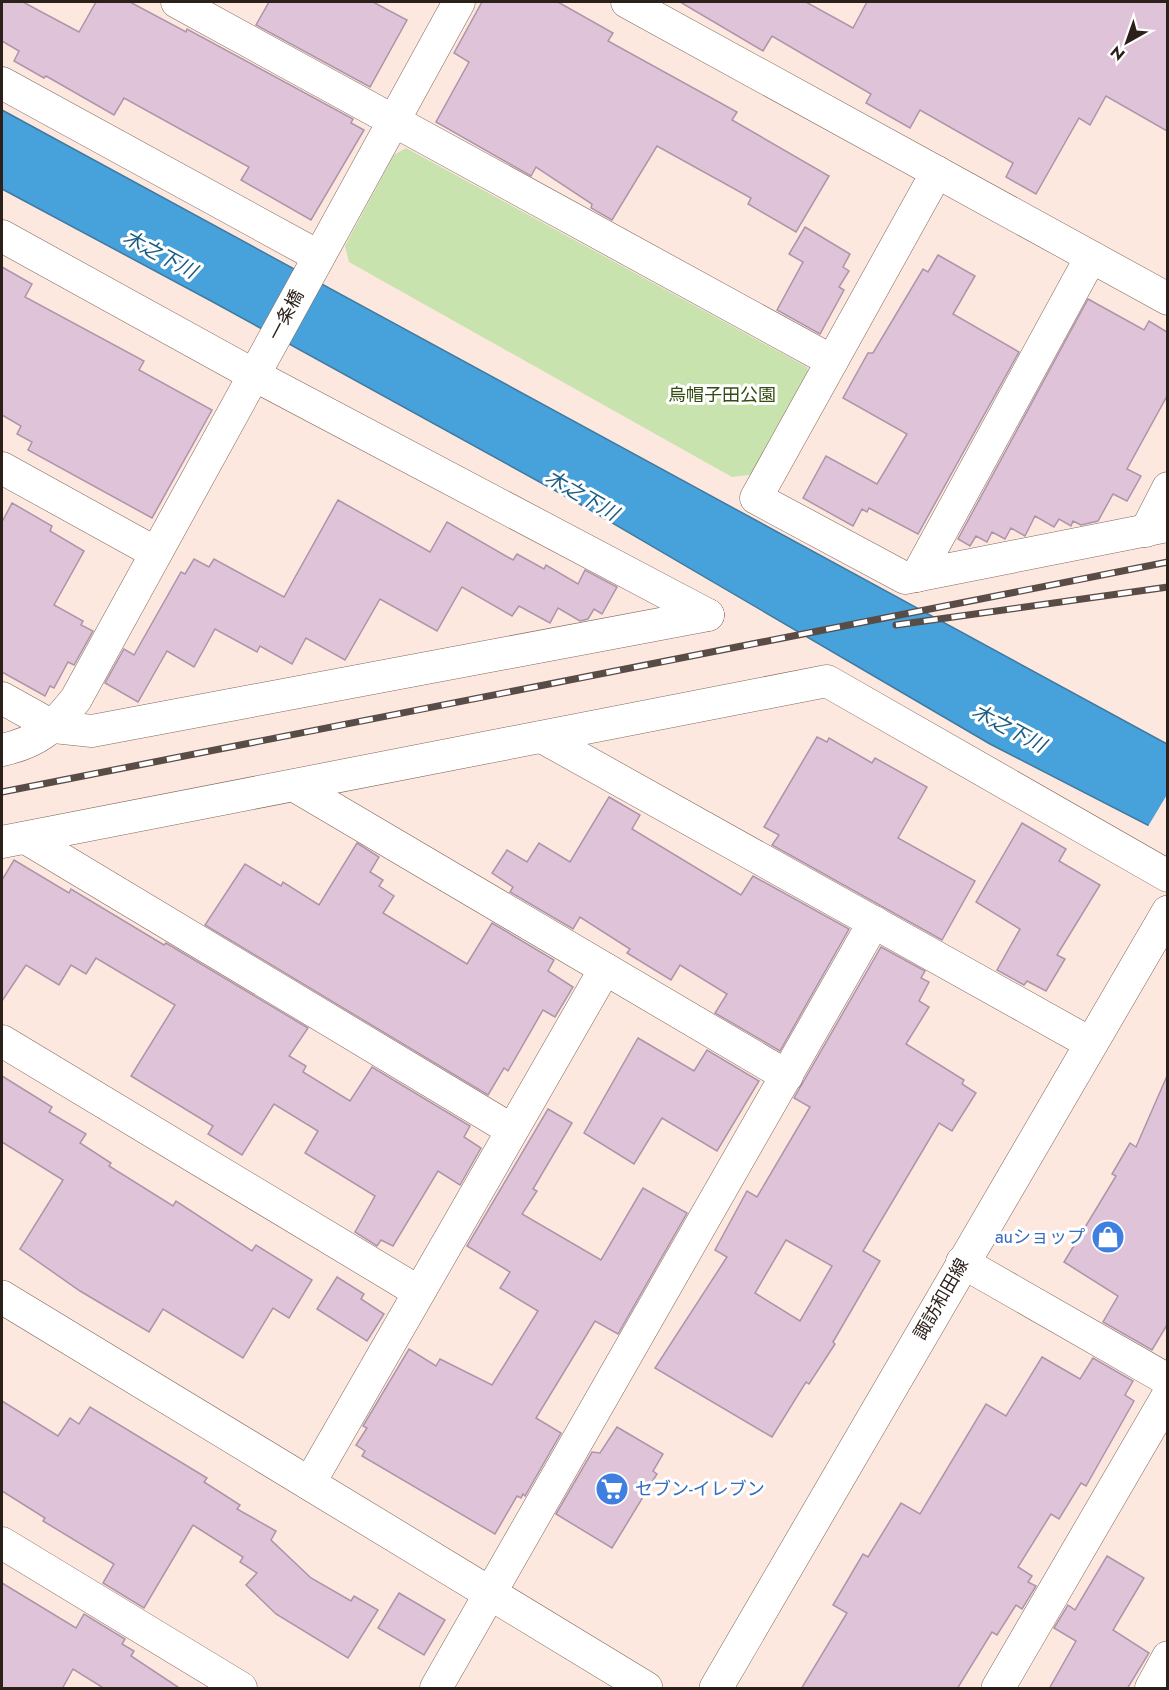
<svg xmlns="http://www.w3.org/2000/svg" width="1169" height="1690" viewBox="0 0 1169 1690" font-family="Jost,'Noto Sans JP',sans-serif">
	<style>
		.green { fill: #c8e3ad }
		.water { fill: #47a1db; stroke: #3f7aa1; stroke-width: 1.5 }
		.pier { fill: #fce8df }
		.building { fill: #dfc4d9; stroke: #ae94a9; stroke-width: 1.5; fill-rule: evenodd }
		.lines { fill: none; stroke-linecap: round; stroke-linejoin: round }
		.street-casing { stroke: #826659; stroke-width: 33 }
		.secondary-casing { stroke: #826659; stroke-width: 34 }
		.street { stroke: #fff; stroke-width: 32 }
		.secondary { stroke: #fff; stroke-width: 33 }
		.rail-casing { stroke: #594b46; stroke-width: 7 }
		.rail { stroke: #fff; stroke-width: 4.5; stroke-dasharray: 14; stroke-linecap: butt }
		.labels { text-anchor: middle; stroke-width: 6; stroke-linejoin: round; paint-order: stroke }
		.street-label { font-size: 18px; fill: #2c201b; stroke: #fff }
		.park-label { font-size: 18px; fill: #334c0f; stroke: #fff }
		.shop-label { font-size: 18px; fill: #366cbe; stroke: #fff; text-anchor: end }
		.water-label { font-size: 20px; font-style: italic; fill: #1a5c83; stroke: #fff }
	</style>
	<rect width="100%" height="100%" fill="#fce8df"/>
	<polygon class="green" points="406,148 807,367 810,380 756,474 732,477 349,262 345,246 394,155"/>
	<polygon class="water" points="2,110 1167,744 1167,835 990,744 585,507 213,302 2,189"/>
	<polygon class="pier" points="1168,793 1168,838 1147,828"/>
	<g class="building">
		<polygon points="2,2 23,2 79,32 96,2 130,2 186,32 187,29 353,119 351,123 364,130 311,220 241,180 249,167 124,98 114,115 46,76 44,78 14,61 19,51 2,41"/>
		<polygon points="269,2 373,2 407,20 370,87 256,25"/>
		<polygon points="482,2 558,2 613,33 608,41 737,112 732,120 829,176 796,232 748,204 751,198 657,146 612,220 591,208 592,204 536,167 531,176 436,122 469,62 454,53"/>
		<polygon points="680,2 806,2 853,28 867,2 1167,2 1167,131 1106,96 1090,125 1079,118 1036,194 1006,177 1013,163 920,110 910,128 866,103 871,94 772,36 763,51"/>
		<polygon points="805,227 850,254 843,267 849,271 839,287 844,290 820,334 777,310 803,262 789,254"/>
		<polygon points="938,255 975,276 953,314 1019,352 918,534 869,508 867,512 862,509 853,526 803,498 826,456 877,484 907,434 843,398 868,353 873,353 923,269 928,272"/>
		<polygon points="2,267 32,284 25,297 144,361 139,370 212,410 152,518 28,450 32,442 17,434 21,426 2,415"/>
		<polygon points="1088,299 1144,330 1149,321 1167,332 1167,396 1127,469 1141,476 1127,501 1113,494 1098,521 1081,525 1073,521 1071,526 1059,519 1054,527 1035,516 1025,536 1011,528 1005,539 992,532 987,542 976,536 970,546 958,539"/>
		<polygon points="338,500 430,552 447,522 513,560 517,554 544,569 546,565 578,584 585,570 617,587 602,614 594,609 588,619 580,621 558,608 550,623 519,606 512,616 462,587 437,631 380,599 345,660 306,638 292,664 260,646 257,652 215,629 194,667 167,651 138,702 105,683 124,649 134,655 181,572 185,574 194,559 209,567 214,559 284,597"/>
		<polygon points="12,503 52,526 50,531 84,551 54,605 83,621 81,625 93,631 74,665 68,662 54,688 50,686 45,696 2,672 2,522"/>
		<polygon points="817,737 827,742 829,738 872,763 875,758 927,787 898,838 975,881 942,940 772,845 779,835 764,827"/>
		<polygon points="609,797 640,815 632,829 741,895 753,876 849,929 780,1051 715,1013 727,994 680,965 671,980 627,953 630,949 580,917 573,929 510,892 513,887 492,873 507,850 527,862 539,843 570,862"/>
		<polygon points="1022,823 1066,849 1059,861 1100,885 1057,955 1065,959 1046,991 1027,981 1024,985 997,970 1020,929 976,902"/>
		<polygon points="357,843 379,857 370,872 383,880 379,886 394,896 383,913 467,964 492,923 554,960 548,971 573,987 555,1017 543,1010 508,1071 504,1068 488,1095 205,925 245,864 281,886 283,882 319,905"/>
		<polygon points="14,860 69,893 71,889 164,945 166,943 308,1028 289,1056 306,1066 303,1072 350,1101 372,1067 470,1126 464,1137 481,1148 460,1185 438,1171 393,1246 381,1240 377,1246 355,1232 375,1196 305,1153 318,1131 274,1104 242,1155 208,1134 213,1126 131,1076 175,1005 96,958 86,974 71,965 59,985 26,965 2,1001 2,880"/>
		<path d="M881,947L925,971L921,978L929,982L919,1001L929,1007L906,1044L964,1080L962,1084L976,1093L952,1131L939,1123L863,1251L880,1261L833,1342L835,1344L809,1384L806,1382L772,1437L655,1368L727,1257L715,1250L747,1191L757,1197L810,1107L794,1098ZM786,1240L832,1266L800,1321L755,1293Z"/>
		<polygon points="638,1038 694,1071 707,1050 759,1081 717,1151 662,1118 634,1164 584,1133"/>
		<polygon points="2,1076 52,1107 49,1112 86,1134 80,1143 111,1163 109,1166 173,1206 176,1201 252,1251 256,1245 312,1280 289,1318 273,1308 243,1358 163,1309 149,1332 80,1291 20,1249 63,1180 2,1142"/>
		<polygon points="1167,1076 1167,1325 1152,1350 1103,1322 1118,1296 1064,1262 1116,1176 1112,1174 1130,1143 1136,1147"/>
		<polygon points="548,1109 572,1123 533,1189 537,1191 522,1214 601,1260 643,1188 687,1213 618,1334 595,1321 536,1418 561,1433 525,1496 523,1494 521,1498 517,1496 495,1534 362,1456 365,1451 356,1445 367,1428 363,1426 409,1349 436,1366 440,1359 492,1385 538,1311 500,1288 510,1272 467,1246"/>
		<polygon points="337,1277 364,1294 361,1299 384,1314 367,1341 317,1309"/>
		<polygon points="1042,1357 1080,1379 1093,1358 1133,1381 1125,1395 1134,1401 1086,1486 1081,1483 1059,1519 1051,1514 1018,1567 1032,1576 1028,1582 1036,1586 1022,1609 1016,1605 997,1635 992,1632 957,1689 801,1689 847,1613 833,1605 863,1554 868,1557 901,1503 920,1514 986,1404 1006,1416"/>
		<polygon points="2,1401 58,1436 70,1418 79,1424 90,1407 207,1478 204,1482 240,1505 237,1509 276,1531 271,1540 311,1578 351,1601 354,1596 378,1610 348,1658 276,1614 246,1585 257,1573 240,1562 243,1557 193,1525 144,1608 103,1583 114,1564 43,1521 45,1518 2,1491"/>
		<polygon points="617,1427 663,1454 653,1471 657,1474 612,1548 556,1514 592,1452 600,1453"/>
		<polygon points="1107,1556 1144,1578 1113,1630 1149,1653 1127,1689 1049,1689 1076,1641 1054,1628 1068,1605 1075,1610"/>
		<polygon points="2,1583 76,1628 84,1614 125,1639 122,1644 134,1651 131,1656 181,1689 105,1689 73,1669 62,1689 2,1689"/>
		<polygon points="399,1593 445,1620 424,1655 378,1628"/>
	</g>
	<g class="lines">
		<g class="street-casing">
			<g id="street">
				<polyline points="177,2 832,361"/>
				<polyline points="627,2 1168,299"/>
				<polyline points="2,83 318,256"/>
				<polyline points="937,172 756,498 905,578 1168,526"/>
				<polyline points="2,236 254,375 708,615"/>
				<polyline points="2,468 156,553"/>
				<polyline points="1146,531 1168,488"/>
				<polyline points="917,576 1091,257"/>
				<polyline points="2,698 54,727 92,731 708,615"/>
				<polyline points="542,737 1090,1043"/>
				<path d="M2,750C39,742 53,728 76,699L459,2"/>
				<polyline points="295,786 787,1076"/>
				<polyline points="26,838 512,1130"/>
				<polyline points="2,842 827,681 1168,876"/>
				<polyline points="2,1041 419,1292"/>
				<polyline points="962,1262 1168,1380"/>
				<polyline points="309,1484 605,969"/>
				<polyline points="2,1543 241,1688"/>
				<polyline points="436,1688 874,922"/>
				<polyline points="1151,1688 1168,1657"/>
			</g>
		</g>
		<g class="secondary-casing">
			<g id="secondary">
				<polyline points="2,1297 646,1688"/>
				<polyline points="716,1688 1168,912"/>
				<polyline points="998,1688 1168,1396"/>
			</g>
		</g>
		<use href="#street" class="street"/>
		<use href="#secondary" class="secondary"/>
		<g class="rail-casing">
			<g id="rail">
				<polyline points="896,625 1168,587"/>
				<polyline points="2,792 1168,562"/>
			</g>
		</g>
		<use href="#rail" class="rail"/>
	</g>
	<defs>
		<g id="shop-disc" transform="scale(1.725)"><circle r="9.5" fill="#3f7fe0" stroke="#fff"/><path d="M-5-2.5h2.3a2.7 3.5 0 0 1 5.4 0H5L5.5 6h-11ZM-1.5-2.5h3a1.5 2.3 0 0 0-3 0Z" fill="#fff"/></g>
		<g id="supermarket-disc" transform="scale(1.725)"><circle r="9.5" fill="#3f7fe0" stroke="#fff"/><path d="M-6-5.5h2.5l.6 2H6L4.5 2H-2.5L-4.4-4H-6ZM-1.5 3.2a1.3 1.3 0 1 0 .1 0ZM3 3.2a1.3 1.3 0 1 0 .1 0Z" fill="#fff"/></g>
	</defs>
	<g fill-rule="evenodd">
		<use href="#shop-disc" x="1108" y="1237"/>
		<use href="#supermarket-disc" x="612" y="1489"/>
	</g>
	<g class="labels">
		<g class="street-label">
			<text transform="translate(286 315) rotate(-62)" y="6">一条橋</text>
			<text transform="translate(941 1299) rotate(-60)" y="6">諏訪和田線</text>
		</g>
		<g class="park-label">
			<text x="722" y="401">烏帽子田公園</text>
		</g>
		<g class="shop-label">
			<text x="1085" y="1243">auショップ</text>
			<text x="635" y="1495" text-anchor="start">セブン-イレブン</text>
		</g>
		<g class="water-label">
			<text transform="translate(160 254) rotate(28)" y="7">木之下川</text>
			<text transform="translate(582 495) rotate(30)" y="7">木之下川</text>
			<text transform="translate(1009 728) rotate(28)" y="7">木之下川</text>
		</g>
	</g>
	<rect width="1169" height="1690" fill="none" stroke="#2c201b" stroke-width="6"/>
	<g transform="translate(1127 42) rotate(220)" stroke="#ffffff" stroke-width="4.5" paint-order="stroke">
	<path d="M0-4.5L10 22L0 15L-10 22Z" fill="#2c201b"/>
	<text y="-9" font-size="16" font-weight="bold" text-anchor="middle" fill="#2c201b">N</text>
	</g>
</svg>
